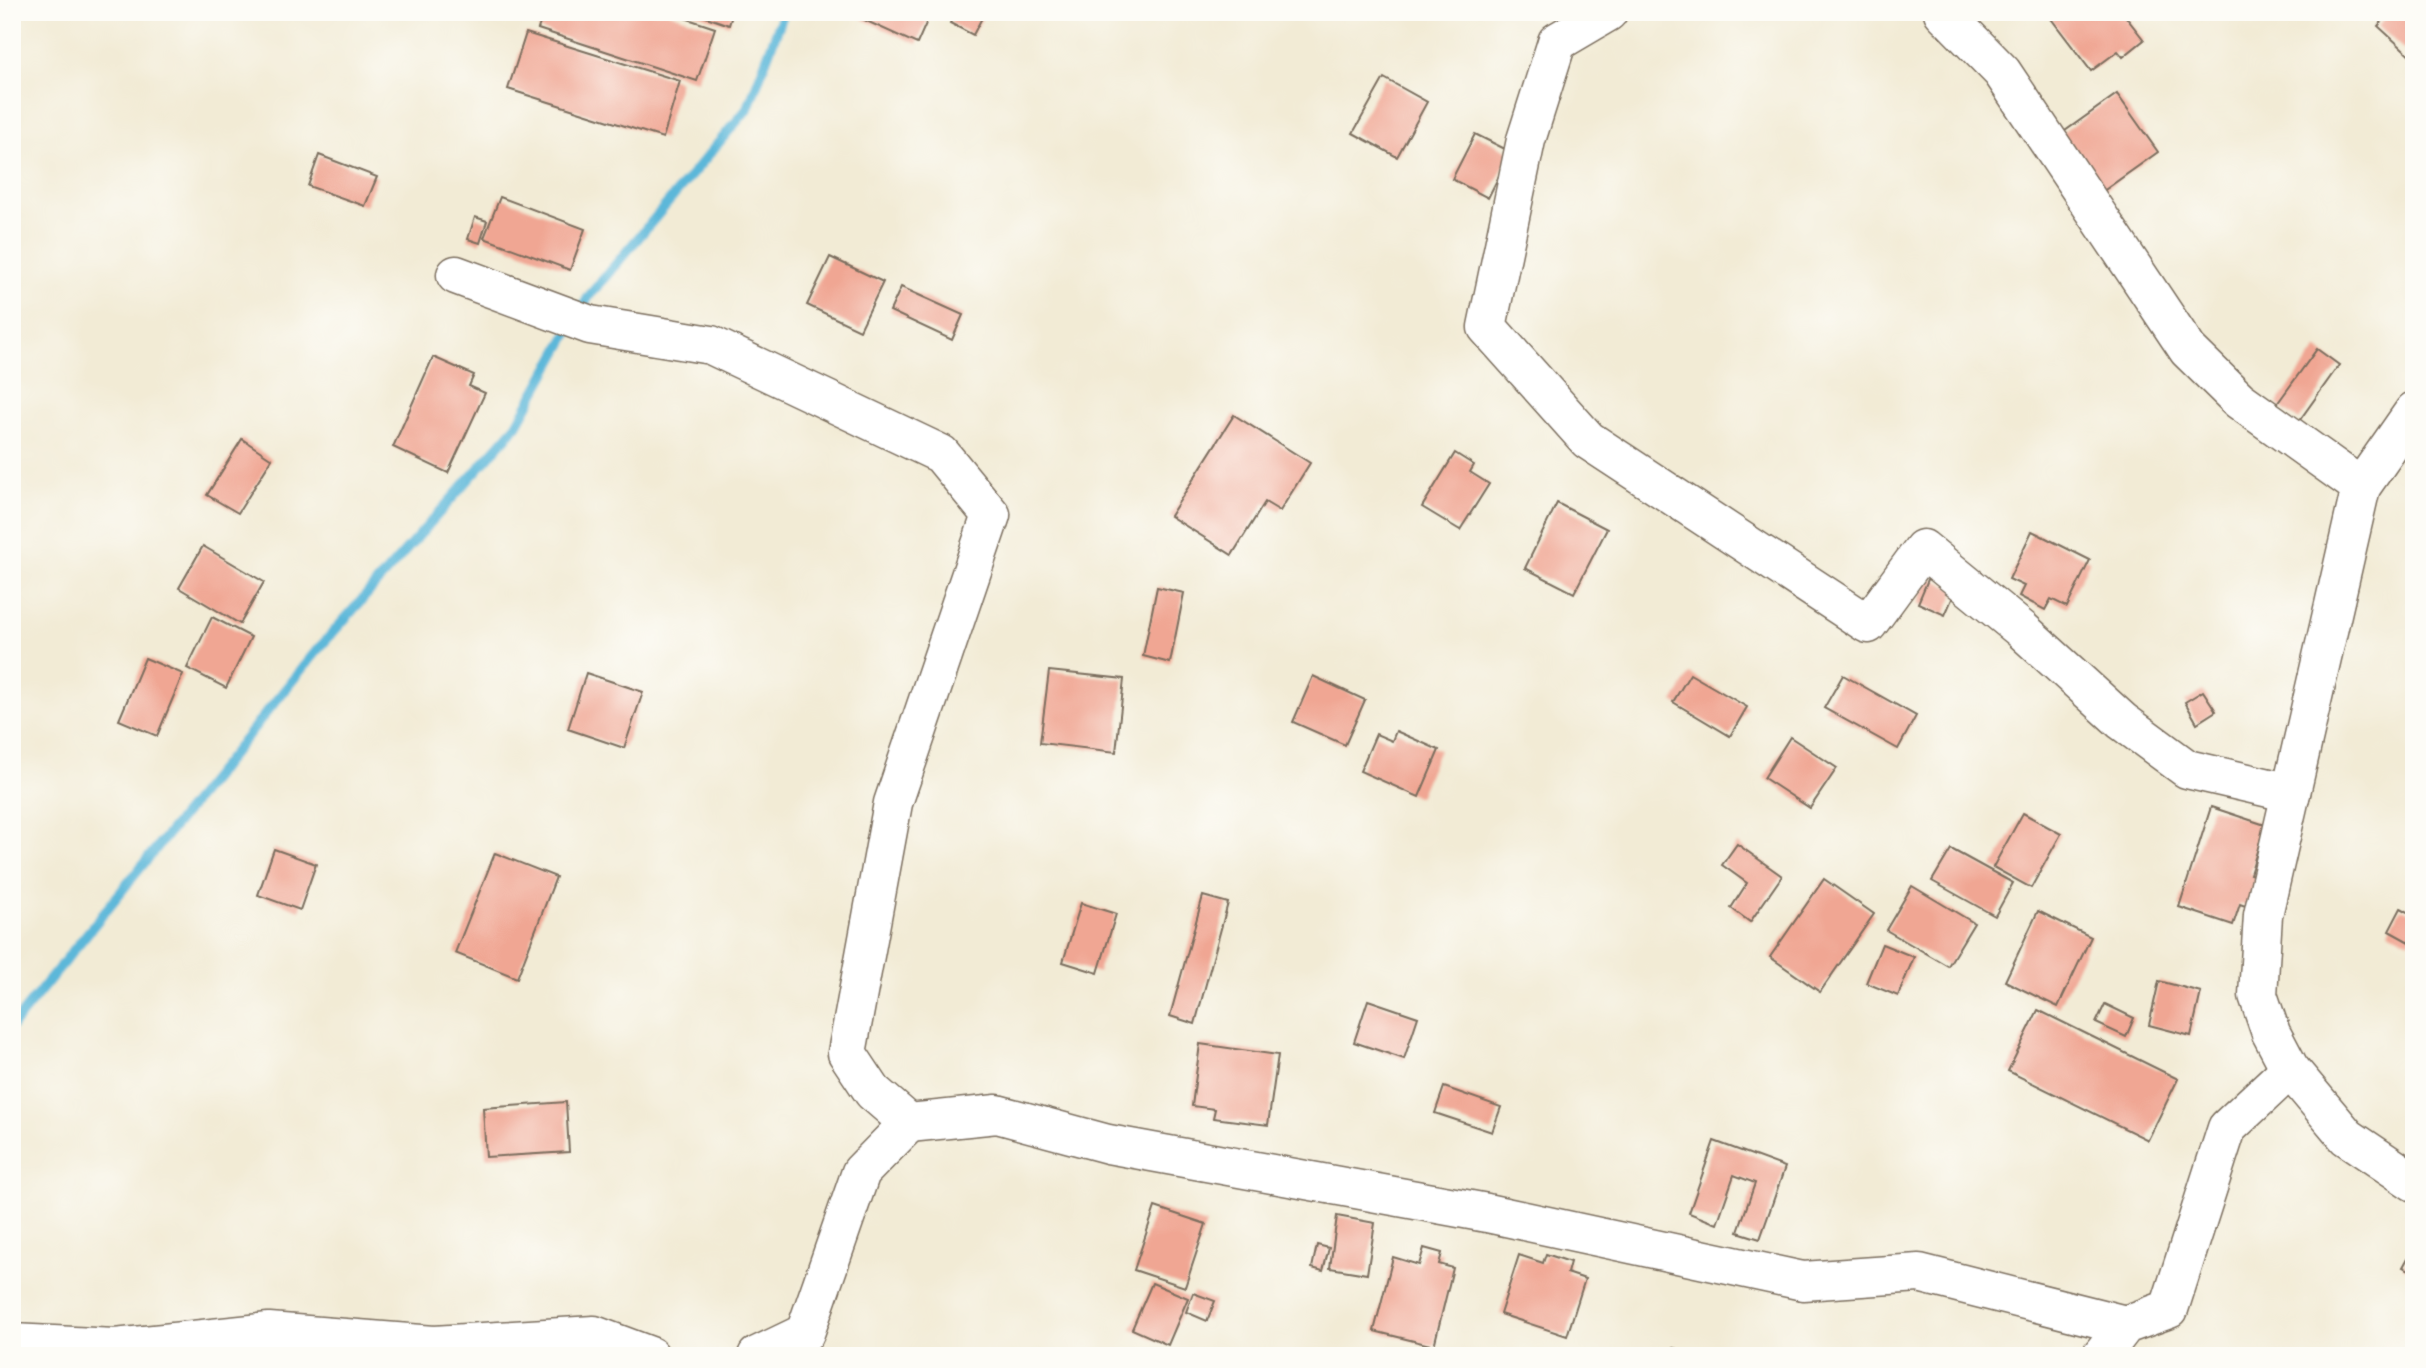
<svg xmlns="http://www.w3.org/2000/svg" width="2426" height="1368" viewBox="0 0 2426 1368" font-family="Kalam,sans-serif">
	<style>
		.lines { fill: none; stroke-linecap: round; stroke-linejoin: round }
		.stream { stroke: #5bb7d9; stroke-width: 10 }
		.building { fill: #f0a693 }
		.minor-casing { stroke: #7b6e5e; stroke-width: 41 }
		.minor { stroke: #fff; stroke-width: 38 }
	</style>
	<rect width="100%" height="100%" fill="#fdfcf7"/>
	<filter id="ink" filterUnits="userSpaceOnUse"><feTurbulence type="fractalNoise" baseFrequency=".0143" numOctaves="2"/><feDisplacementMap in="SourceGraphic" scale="14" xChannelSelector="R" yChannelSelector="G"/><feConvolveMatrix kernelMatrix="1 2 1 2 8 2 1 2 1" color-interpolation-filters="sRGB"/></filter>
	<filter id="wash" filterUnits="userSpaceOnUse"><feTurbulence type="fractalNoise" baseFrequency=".00686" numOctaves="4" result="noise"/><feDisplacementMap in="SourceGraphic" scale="28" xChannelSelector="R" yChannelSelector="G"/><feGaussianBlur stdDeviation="1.57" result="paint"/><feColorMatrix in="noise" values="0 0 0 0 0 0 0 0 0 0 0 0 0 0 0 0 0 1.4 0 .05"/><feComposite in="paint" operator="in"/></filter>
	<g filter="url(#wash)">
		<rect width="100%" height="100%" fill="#f2ebd5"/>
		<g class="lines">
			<polyline class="stream" points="12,1026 313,655 517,425 589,296 748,108 784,12"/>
		</g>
		<g id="blocks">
			<g class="building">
				<polygon points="544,12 667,12 715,28 697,81 538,29"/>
				<polygon points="692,12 733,12 729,25"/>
				<polygon points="865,12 931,12 917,44 862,19"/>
				<polygon points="955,12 985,12 973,35 950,23"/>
				<polygon points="2046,12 2122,12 2144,40 2123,57 2118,51 2091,71"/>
				<polygon points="2390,12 2414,12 2414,59 2378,26"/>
				<polygon points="526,33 680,81 663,138 508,89"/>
				<polygon points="1384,78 1427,102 1397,157 1353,133"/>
				<polygon points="2117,94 2158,152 2099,194 2058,136"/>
				<polygon points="1475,134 1511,152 1488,198 1452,179"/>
				<polygon points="319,155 377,177 365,206 308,186"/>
				<polygon points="500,197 585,229 570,270 484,238"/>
				<polygon points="475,217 487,221 480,243 468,239"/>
				<polygon points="830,257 883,282 860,330 807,305"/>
				<polygon points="901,287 963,315 952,340 890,311"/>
				<polygon points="2317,349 2339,365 2299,421 2277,404"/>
				<polygon points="433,357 474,375 469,386 485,393 448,473 393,447"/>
				<polygon points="1234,415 1310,463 1280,511 1265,502 1232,555 1170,516"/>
				<polygon points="242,439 272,459 238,513 207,495"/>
				<polygon points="1455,453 1474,465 1470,472 1489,484 1460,530 1422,507"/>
				<polygon points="1557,503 1607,529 1574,593 1525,568"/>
				<polygon points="2032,531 2090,560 2067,607 2051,599 2045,610 2019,596 2024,586 2009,579"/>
				<polygon points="203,546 264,582 240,624 179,588"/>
				<polygon points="1929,577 1956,590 1945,615 1918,603"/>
				<polygon points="1157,587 1184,593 1170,663 1143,656"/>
				<polygon points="212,617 251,637 226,688 187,668"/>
				<polygon points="145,658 183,674 157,736 119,720"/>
				<polygon points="1049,671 1124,679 1116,752 1040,743"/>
				<polygon points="586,673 643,692 624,748 568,729"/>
				<polygon points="1690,674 1747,707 1730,736 1673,702"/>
				<polygon points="1843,675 1916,716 1898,749 1824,708"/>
				<polygon points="1313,676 1365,700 1345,745 1293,722"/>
				<polygon points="2203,691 2216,711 2197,723 2185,702"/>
				<polygon points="1396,731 1439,750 1419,797 1360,771 1376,734 1392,741"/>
				<polygon points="1790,737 1837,768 1810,808 1764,778"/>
				<polygon points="2211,807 2265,825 2250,874 2257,876 2248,907 2240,904 2233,925 2179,907"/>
				<polygon points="2023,813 2061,834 2031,888 1993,867"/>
				<polygon points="1737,844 1782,876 1750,922 1731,908 1747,883 1722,865"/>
				<polygon points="274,849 316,864 300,910 258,895"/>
				<polygon points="1951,849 2013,883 1995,916 1932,881"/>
				<polygon points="495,853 556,877 517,978 455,953"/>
				<polygon points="1824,879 1874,914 1820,992 1770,957"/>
				<polygon points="1912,886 1974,923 1948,966 1886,930"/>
				<polygon points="1203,896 1228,903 1195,1024 1170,1016"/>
				<polygon points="1081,903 1116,914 1098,973 1063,962"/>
				<polygon points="2401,908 2414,915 2414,932 2409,942 2389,931"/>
				<polygon points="2038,911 2091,937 2058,1007 2005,981"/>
				<polygon points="1882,944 1914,957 1898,996 1866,983"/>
				<polygon points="2159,981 2201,992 2191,1036 2149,1025"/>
				<polygon points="1368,1000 1418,1017 1404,1059 1354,1042"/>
				<polygon points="2105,1004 2134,1018 2126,1037 2096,1023"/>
				<polygon points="2038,1010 2178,1079 2148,1140 2008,1071"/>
				<polygon points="1200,1044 1278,1055 1268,1125 1213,1118 1215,1109 1192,1106"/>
				<polygon points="1444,1087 1501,1107 1492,1132 1435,1113"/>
				<polygon points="566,1102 569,1152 486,1157 483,1108"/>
				<polygon points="1714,1141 1785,1167 1760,1239 1738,1232 1755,1183 1734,1175 1717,1224 1689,1213"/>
				<polygon points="1155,1207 1206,1224 1185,1287 1134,1270"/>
				<polygon points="1337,1216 1375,1223 1367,1274 1330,1268"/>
				<polygon points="1317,1245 1329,1248 1323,1271 1312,1268"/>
				<polygon points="2414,1247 2414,1272 2403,1267"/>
				<polygon points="1424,1248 1442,1253 1439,1264 1453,1268 1434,1346 1374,1331 1393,1257 1419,1265"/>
				<polygon points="1546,1254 1570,1262 1567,1273 1585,1279 1567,1336 1500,1314 1519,1255 1543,1263"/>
				<polygon points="1152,1283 1188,1298 1168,1345 1132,1329"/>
				<polygon points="1193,1293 1215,1301 1207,1321 1186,1312"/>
				<polygon points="1674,1348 1698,1355 1698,1356 1672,1356"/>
			</g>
		</g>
	</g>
	<g filter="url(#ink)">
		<use href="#blocks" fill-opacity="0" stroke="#7b6e5e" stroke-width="2"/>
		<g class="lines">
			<g class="minor-casing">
				<g id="minor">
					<polyline points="1608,12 1557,42 1526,140 1487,327 1588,440 1868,624 1923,549 2022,630 2122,721 2187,769 2291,793"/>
					<polyline points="1943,12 2002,72 2188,350 2239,400 2361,487"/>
					<polyline points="456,275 590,325 711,345 941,454 991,515 893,803 847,1053 873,1092 909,1123 997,1114 1108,1144 1487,1213 1803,1281 1919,1273 2125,1325"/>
					<polyline points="2414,411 2361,487 2263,915 2258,995 2271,1033 2290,1069 2347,1137 2414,1182"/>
					<polyline points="12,1343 115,1348 269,1332 434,1345 594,1335 650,1356"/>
					<polyline points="757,1356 805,1333 861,1172 909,1123"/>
					<polyline points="2101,1356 2125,1325 2169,1309 2227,1128 2290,1069"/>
				</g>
			</g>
			<use href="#minor" class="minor"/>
		</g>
	</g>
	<rect width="2426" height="1368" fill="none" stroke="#fdfcf7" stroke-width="42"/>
</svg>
